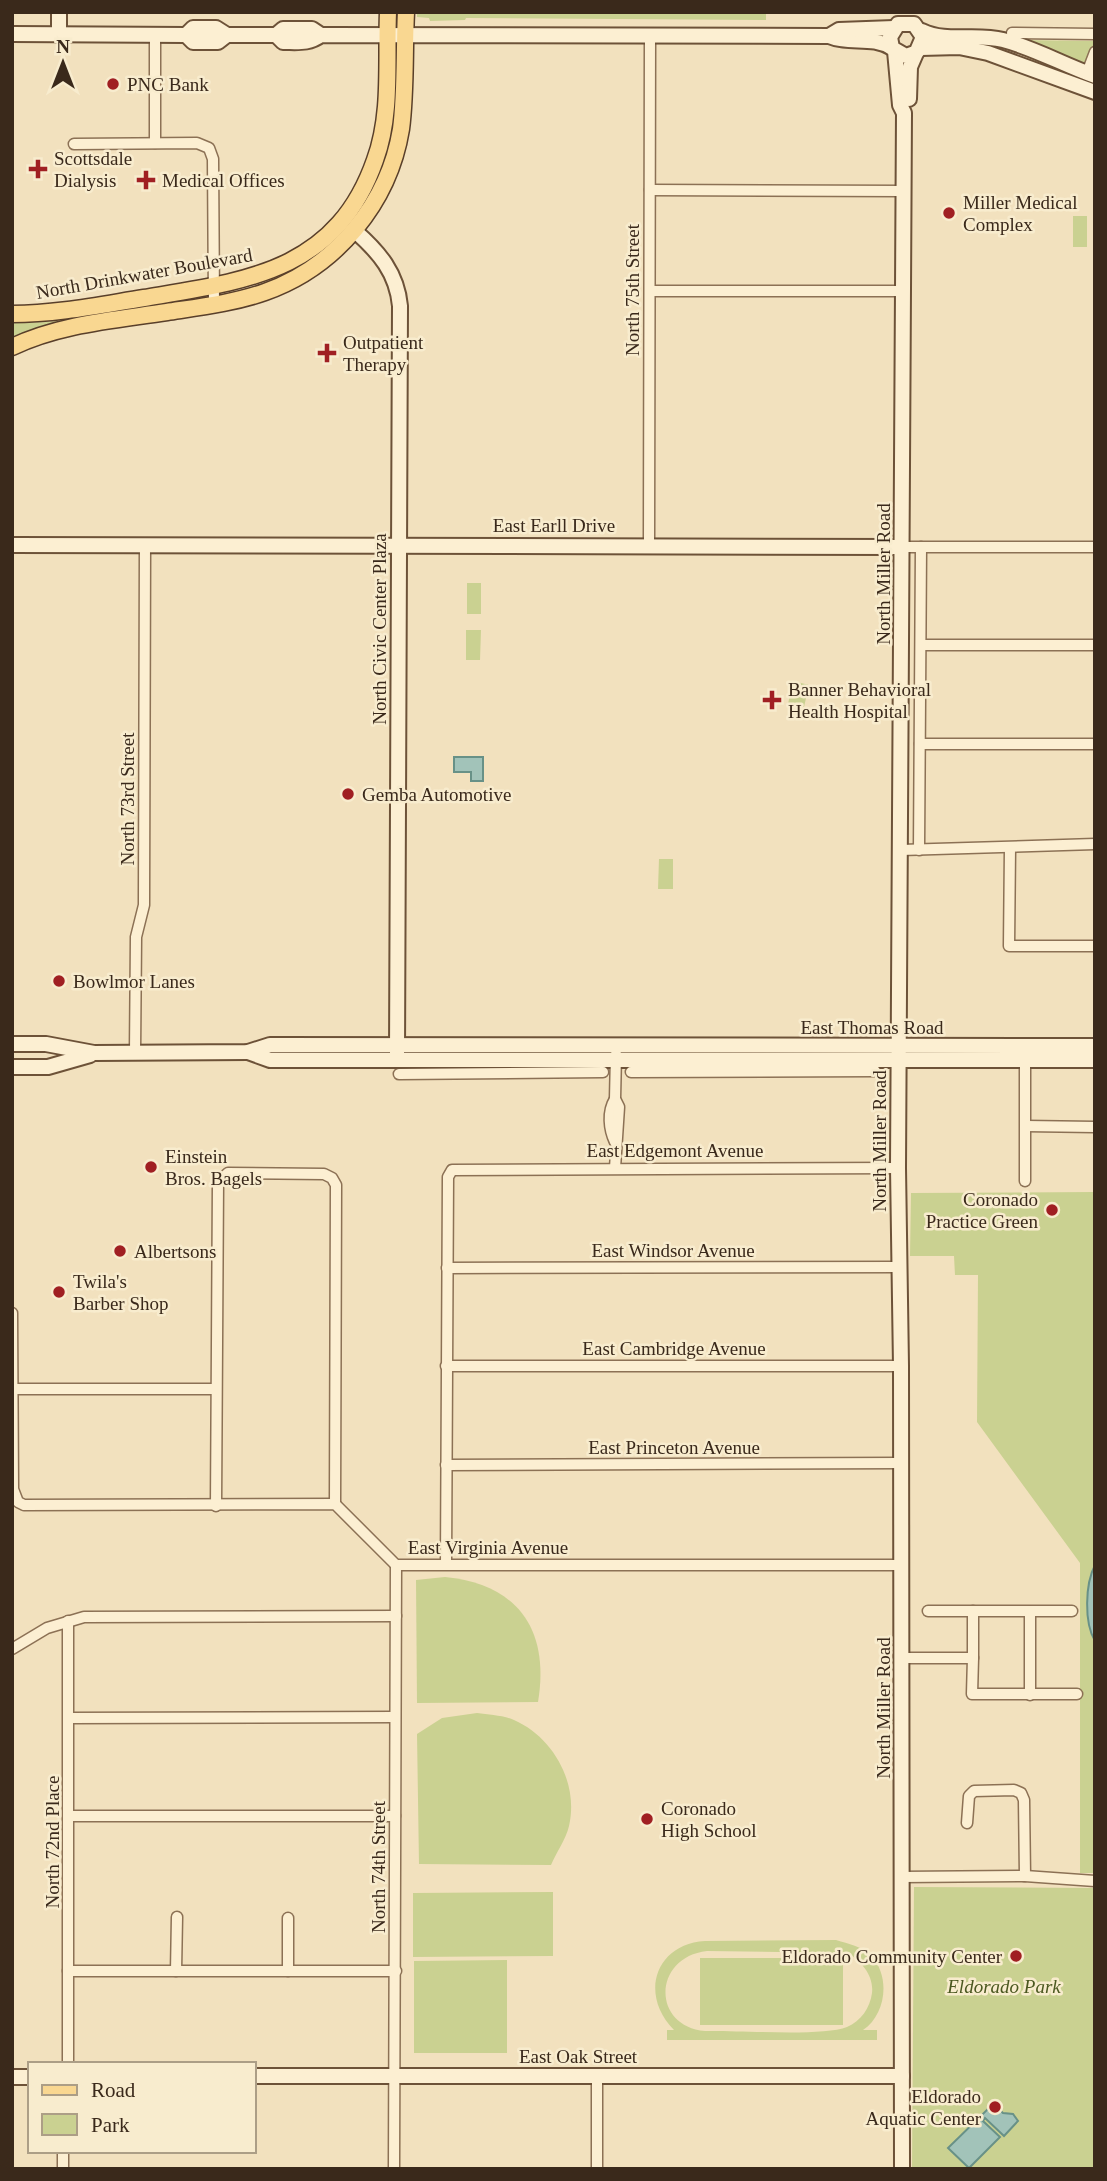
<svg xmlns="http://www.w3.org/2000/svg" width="1107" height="2181" viewBox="0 0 1107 2181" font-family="'Times New Roman',serif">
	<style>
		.green { fill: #cad191; fill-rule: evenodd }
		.water { fill: #a2c3b9; stroke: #689187; stroke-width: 2 }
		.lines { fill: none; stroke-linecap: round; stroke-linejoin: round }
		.street-casing { stroke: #8c7155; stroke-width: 13 }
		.secondary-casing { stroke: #6d5238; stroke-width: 18 }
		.primary-casing { stroke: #593f2a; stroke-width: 19 }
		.street { stroke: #fcefd2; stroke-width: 10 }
		.secondary { stroke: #fcefd2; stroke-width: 14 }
		.primary { stroke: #f9d791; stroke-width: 16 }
		.poi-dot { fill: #a01f22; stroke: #f8ecce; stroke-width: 2.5 }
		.labels { text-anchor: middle; stroke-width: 5; stroke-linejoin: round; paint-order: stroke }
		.poi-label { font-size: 19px; fill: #3a291b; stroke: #f8ecce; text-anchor: start }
		.street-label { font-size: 19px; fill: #3a291b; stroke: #f8ecce }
		.park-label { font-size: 19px; font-style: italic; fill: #4b5820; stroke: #f8ecce }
	</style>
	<rect width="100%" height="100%" fill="#f2e1be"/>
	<g class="green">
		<polygon points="417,12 766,12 766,20 466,18 465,20 430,21 429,18 417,17"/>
		<polygon points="1018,40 1095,41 1095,69"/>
		<rect x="1073" y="216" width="14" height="31"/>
		<polygon points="148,305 135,310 12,340 12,323 49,322"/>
		<rect x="467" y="583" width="14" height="31"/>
		<polygon points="466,630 481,630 480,660 466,660"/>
		<polygon points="793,681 809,685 804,707 788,704"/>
		<polygon points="659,859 673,859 673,889 658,889"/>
		<polygon points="1095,1192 1095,1873 1080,1873 1080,1563 977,1422 978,1275 955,1275 954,1256 910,1256 911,1193"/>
		<path d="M445,1577C518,1584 550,1630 538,1702L417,1703L416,1580Z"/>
		<path d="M477,1713C489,1715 503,1715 514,1720C553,1737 579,1783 569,1826C566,1839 556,1853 551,1865L419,1864L417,1734L442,1718Z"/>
		<polygon points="914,1887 1095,1888 1095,2169 912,2169"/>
		<polygon points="553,1892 553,1956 413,1957 413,1893"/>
		<path d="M836,1940C849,1944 861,1946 871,1956C891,1976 886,2015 863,2030H877V2040H667V2030H674C639,1995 655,1944 705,1941ZM707,1951L848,1953C862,1962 874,1976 872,1993C870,2008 861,2021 847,2027C822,2037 737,2030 705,2031C651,2026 653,1957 707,1951Z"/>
		<rect x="700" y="1958" width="143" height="67"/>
		<polygon points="507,1960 507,2053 414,2053 414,1961"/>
	</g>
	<g class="water">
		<polygon points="454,757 483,757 483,781 471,781 471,772 454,772"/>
		<path d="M1095,1565V1641C1084,1623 1085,1584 1095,1565Z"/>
		<polygon points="993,2104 1003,2113 1013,2114 1018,2121 1004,2136 985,2118 983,2121 1000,2137 969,2168 948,2148"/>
	</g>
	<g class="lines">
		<g class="street-casing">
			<g id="street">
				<polyline points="1012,33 1095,34"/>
				<polyline points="1087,73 1095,52"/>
				<polyline points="155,143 155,35"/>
				<polyline points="74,144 197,143 209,148 213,159 214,304"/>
				<polyline points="650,190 904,191"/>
				<polyline points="650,291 904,291"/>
				<polyline points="649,544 650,36"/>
				<polyline points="903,547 1095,547"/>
				<polyline points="921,645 1095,645"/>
				<polyline points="920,744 1095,744"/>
				<polyline points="1010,848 1009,946 1095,946"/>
				<polyline points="901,850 1095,844"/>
				<polyline points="919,850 921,547"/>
				<polyline points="135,1053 136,937 144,905 145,544"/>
				<polyline points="1025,1060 1025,1181"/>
				<polyline points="631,1072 875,1071"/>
				<polyline points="399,1074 603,1072"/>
				<polyline points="1026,1126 1095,1127"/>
				<path d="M615,1142C609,1129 607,1112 615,1099"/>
				<polyline points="615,1168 619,1107 615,1099 616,1054"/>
				<polyline points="447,1268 900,1267"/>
				<polyline points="12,1313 13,1489 18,1502 24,1505 335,1504 396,1565 901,1565"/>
				<polyline points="446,1366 901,1366"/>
				<polyline points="13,1389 216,1389"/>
				<polyline points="446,1465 901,1463"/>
				<polyline points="216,1506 218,1182 228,1173 324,1174 332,1178 336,1185 335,1504"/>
				<polyline points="446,1564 448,1177 452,1170 898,1168"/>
				<polyline points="928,1611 1072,1611"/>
				<polyline points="12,1649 47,1628 84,1617 396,1616"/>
				<polyline points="902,1658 973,1658 972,1694 1077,1694"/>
				<polyline points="973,1658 973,1611"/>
				<polyline points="1030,1695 1030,1612"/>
				<polyline points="69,1718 395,1717"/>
				<polyline points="70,1816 395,1816"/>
				<polyline points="967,1823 969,1796 974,1791 1014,1790 1021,1793 1024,1800 1025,1876"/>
				<polyline points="902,1877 1025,1876 1095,1881"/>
				<polyline points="288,1918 288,1971"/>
				<polyline points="68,1971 396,1971"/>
				<polyline points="176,1971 177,1917"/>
				<polyline points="68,2064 68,1621"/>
				<polyline points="597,2075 597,2169"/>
				<polyline points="63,2151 63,2169"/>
				<polyline points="394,2169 396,1565"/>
			</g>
		</g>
		<g class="secondary-casing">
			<g id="secondary">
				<path d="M922,31C946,43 976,33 1003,40C1034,48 1064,65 1095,76"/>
				<polyline points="12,34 186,35 193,28 216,28 227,35 276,35 283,29 312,29 321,35"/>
				<polyline points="59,35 59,12"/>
				<polyline points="186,35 193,42 218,42 227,35"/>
				<path d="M276,35L283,42C298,42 309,44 321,35L829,36C850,45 872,35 892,48"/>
				<polyline points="829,36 839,30 894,28"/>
				<polyline points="921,48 959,47 988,53 1095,92"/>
				<polyline points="895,51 900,105 904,113 898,1168 901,1366 902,2169"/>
				<polyline points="909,99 910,67 923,37 914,24 898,24 890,37 892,48 906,56 917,52"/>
				<path d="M355,231C379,252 397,273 400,306L397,1055"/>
				<polyline points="12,545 903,547"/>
				<polyline points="12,1044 46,1044 94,1053 248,1052 270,1045 1095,1046"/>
				<polyline points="248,1052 270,1060 1095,1060"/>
				<polyline points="12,1067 48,1067 90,1055"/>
				<polyline points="254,2076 902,2076"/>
				<polyline points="12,2077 30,2077"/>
			</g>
		</g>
		<g class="primary-casing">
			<g id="primary">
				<path d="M12,314C57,314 100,305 144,298C245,281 336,272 375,160C392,114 386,61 388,12"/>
				<path d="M12,347C60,324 115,320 167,312C200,307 234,303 265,292C336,267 389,203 401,129C406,91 404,51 406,12"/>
			</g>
		</g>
		<use href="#street" class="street"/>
		<use href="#secondary" class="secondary"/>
		<use href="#primary" class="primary"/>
	</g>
	<g class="poi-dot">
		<circle cx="113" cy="84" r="7"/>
		<path d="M34.5 158.5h7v7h7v7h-7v7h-7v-7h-7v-7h7z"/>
		<path d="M142.5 169.5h7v7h7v7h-7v7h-7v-7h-7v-7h7z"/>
		<circle cx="949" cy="213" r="7"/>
		<path d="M323.5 342.5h7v7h7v7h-7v7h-7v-7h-7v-7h7z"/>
		<path d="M768.5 689.5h7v7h7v7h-7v7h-7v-7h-7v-7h7z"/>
		<circle cx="348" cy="794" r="7"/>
		<circle cx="59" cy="981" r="7"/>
		<circle cx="151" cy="1167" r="7"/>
		<circle cx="1052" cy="1210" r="7"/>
		<circle cx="120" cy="1251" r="7"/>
		<circle cx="59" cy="1292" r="7"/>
		<circle cx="647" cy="1819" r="7"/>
		<circle cx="1016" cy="1956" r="7"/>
		<circle cx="995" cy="2107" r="7"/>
	</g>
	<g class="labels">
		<g class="poi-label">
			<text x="127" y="91">PNC Bank</text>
			<text x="54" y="165">Scottsdale<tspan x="54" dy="22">Dialysis</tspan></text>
			<text x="162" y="187">Medical Offices</text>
			<text x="963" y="209">Miller Medical<tspan x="963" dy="22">Complex</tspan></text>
			<text x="343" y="349">Outpatient<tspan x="343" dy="22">Therapy</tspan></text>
			<text x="788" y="696">Banner Behavioral<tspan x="788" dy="22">Health Hospital</tspan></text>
			<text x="362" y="801">Gemba Automotive</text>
			<text x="73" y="988">Bowlmor Lanes</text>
			<text x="165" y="1163">Einstein<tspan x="165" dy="22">Bros. Bagels</tspan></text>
			<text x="1038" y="1206" text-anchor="end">Coronado<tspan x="1038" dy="22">Practice Green</tspan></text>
			<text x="134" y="1258">Albertsons</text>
			<text x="73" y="1288">Twila's<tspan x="73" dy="22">Barber Shop</tspan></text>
			<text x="661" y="1815">Coronado<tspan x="661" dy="22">High School</tspan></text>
			<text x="1002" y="1963" text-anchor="end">Eldorado Community Center</text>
			<text x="981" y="2103" text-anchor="end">Eldorado<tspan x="981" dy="22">Aquatic Center</tspan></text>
		</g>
		<g class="street-label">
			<text transform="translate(144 273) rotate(-10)" y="7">North Drinkwater Boulevard</text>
			<text transform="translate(632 290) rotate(-90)" y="7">North 75th Street</text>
			<text x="554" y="532">East Earll Drive</text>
			<text transform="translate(883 574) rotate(-90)" y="7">North Miller Road</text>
			<text transform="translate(379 629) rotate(-90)" y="7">North Civic Center Plaza</text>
			<text transform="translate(127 799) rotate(-90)" y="7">North 73rd Street</text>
			<text x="872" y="1034">East Thomas Road</text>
			<text transform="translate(879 1141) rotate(-90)" y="7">North Miller Road</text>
			<text x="675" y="1157">East Edgemont Avenue</text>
			<text x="673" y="1257">East Windsor Avenue</text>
			<text x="674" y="1355">East Cambridge Avenue</text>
			<text x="674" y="1454">East Princeton Avenue</text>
			<text x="488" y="1554">East Virginia Avenue</text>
			<text transform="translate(883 1708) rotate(-90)" y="7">North Miller Road</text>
			<text transform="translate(52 1842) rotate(-90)" y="7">North 72nd Place</text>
			<text transform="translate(378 1867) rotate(-90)" y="7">North 74th Street</text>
			<text x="578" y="2063">East Oak Street</text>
		</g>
		<g class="park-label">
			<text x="1004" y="1993">Eldorado Park</text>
		</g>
	</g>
	<rect width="1107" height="2181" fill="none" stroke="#3a291b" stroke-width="28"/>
	<rect x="28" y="2062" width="228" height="91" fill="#f8ecce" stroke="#ac9e86" stroke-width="2"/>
	<rect x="42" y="2085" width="35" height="10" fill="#f9d791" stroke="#ac9e86" stroke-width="2"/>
	<text x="91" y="2097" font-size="21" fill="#3a291b">Road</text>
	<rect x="42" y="2114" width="35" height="21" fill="#cad191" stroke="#ac9e86" stroke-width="2"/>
	<text x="91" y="2132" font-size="21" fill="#3a291b">Park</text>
	<g transform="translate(63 63)" stroke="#f8ecce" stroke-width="5" paint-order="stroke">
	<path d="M0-5L12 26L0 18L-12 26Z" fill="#3a291b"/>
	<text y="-10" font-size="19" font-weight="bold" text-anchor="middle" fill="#3a291b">N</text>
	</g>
</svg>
